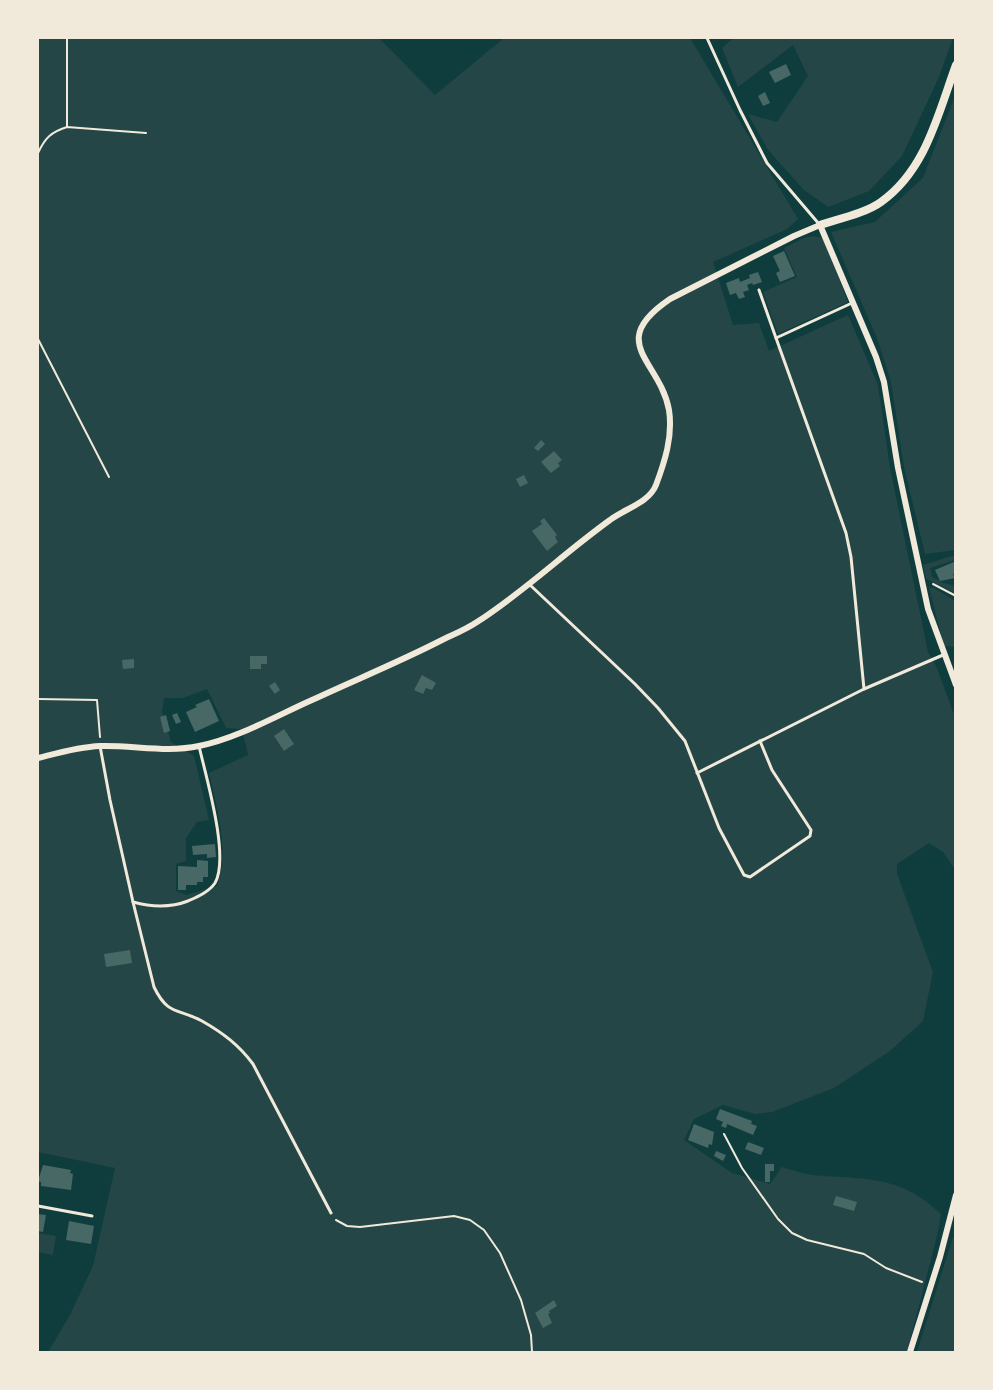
<svg xmlns="http://www.w3.org/2000/svg" width="993" height="1390" viewBox="0 0 993 1390" font-family="Jost,sans-serif">
	<style>
		.green { fill: #244646; fill-rule: evenodd }
		.building { fill: #486865 }
		.lines { fill: none; stroke-linecap: round; stroke-linejoin: round }
		.path { stroke: #f1e9da; stroke-width: 2 }
		.service { stroke: #f1e9da; stroke-width: 3 }
		.minor { stroke: #f1e9da; stroke-width: 6 }
		.tertiary { stroke: #f1e9da; stroke-width: 8 }
	</style>
	<rect width="100%" height="100%" fill="#0f3d3e"/>
	<g class="green">
		<path d="M38,38H379L435,95L504,38H690L798,219L787,229L713,262L733,325L759,323L769,351L848,315L878,385L890,468L928,652L936,666L955,717L956,871L943,852L929,843L897,864V874L933,972L923,1021L890,1051L834,1088L772,1112L755,1114L723,1105L694,1119L684,1140L732,1173L770,1184L782,1167C792,1170 803,1174 813,1175C866,1180 899,1174 941,1214L937,1236L907,1352H48L70,1315L93,1266L115,1168L38,1152ZM207,689L226,728L242,729L248,755L209,773C217,810 230,848 217,886L186,895L176,891V864L186,861V838L197,822L209,820L194,756L171,742L162,711L164,698H183Z"/>
		<polygon points="733,38 953,38 938,79 902,156 869,191 828,207 804,190 768,150 748,114 777,122 808,76 793,45 738,87 722,48"/>
		<polygon points="955,96 955,550 925,554 904,467 891,382 877,338 831,232 875,222 923,178"/>
		<polygon points="814,236 823,238 848,302 778,334 763,292 797,277 784,248 804,238"/>
		<polygon points="955,555 955,560 930,568 932,577 944,583 955,586 955,593 926,579 923,565"/>
		<polygon points="929,588 934,588 955,601 955,647 944,646"/>
		<polygon points="38,1233 56,1236 53,1255 38,1252"/>
		<polygon points="953,1237 956,1241 955,1352 917,1352"/>
	</g>
	<g class="building">
		<polygon points="786,64 791,75 775,83 769,72"/>
		<polygon points="765,92 770,103 763,106 758,96"/>
		<polygon points="784,251 795,276 780,282 776,273 780,271 773,256"/>
		<polygon points="758,272 762,282 753,285 752,283 747,285 749,290 743,292 745,297 739,299 736,293 730,295 726,283 739,278 740,282 750,278 749,275"/>
		<polygon points="541,440 545,444 538,451 534,448"/>
		<polygon points="554,451 562,460 558,463 560,466 551,473 541,462"/>
		<polygon points="524,475 528,483 520,487 516,479"/>
		<polygon points="544,518 557,535 555,537 558,542 547,551 532,531 542,524 540,521"/>
		<polygon points="956,561 956,573 953,574 955,578 940,581 935,570"/>
		<polygon points="250,656 267,656 267,664 261,664 261,669 250,669"/>
		<polygon points="134,659 134,668 123,669 122,660"/>
		<polygon points="422,675 436,683 432,690 426,688 423,694 414,690"/>
		<polygon points="275,682 280,690 275,694 269,686"/>
		<polygon points="209,699 219,721 195,732 186,712 197,707 195,705"/>
		<polygon points="177,713 181,722 176,724 172,715"/>
		<polygon points="166,715 170,731 164,733 160,717"/>
		<polygon points="284,729 294,744 284,751 274,736"/>
		<polygon points="215,844 216,857 207,858 207,854 193,855 192,846"/>
		<polygon points="197,860 208,861 208,877 203,877 203,882 197,882 197,885 186,885 186,890 178,890 178,866 197,867"/>
		<polygon points="130,950 132,963 106,967 104,954"/>
		<polygon points="720,1109 752,1121 751,1124 757,1126 753,1135 727,1124 726,1128 721,1126 723,1122 716,1119"/>
		<polygon points="694,1124 714,1132 712,1145 709,1144 708,1148 688,1140"/>
		<polygon points="748,1142 764,1148 761,1155 745,1149"/>
		<polygon points="716,1151 726,1155 723,1161 714,1156"/>
		<polygon points="765,1164 774,1164 774,1171 770,1171 770,1182 765,1182"/>
		<polygon points="43,1165 71,1170 70,1173 73,1174 71,1190 41,1186 41,1182 38,1181"/>
		<polygon points="836,1196 857,1202 854,1211 833,1205"/>
		<polygon points="38,1214 46,1215 43,1232 38,1231"/>
		<polygon points="69,1221 94,1226 91,1244 66,1240"/>
		<polygon points="554,1300 557,1306 549,1311 550,1313 548,1314 552,1323 543,1328 535,1313"/>
	</g>
	<g class="lines">
		<g class="path">
			<polyline points="67,38 67,127"/>
			<path d="M38,153C45,138 51,132 67,127L146,133"/>
			<polyline points="38,339 109,477"/>
			<polyline points="933,584 956,596"/>
			<polyline points="38,699 97,700 100,737"/>
			<polyline points="724,1134 742,1168 778,1219 792,1233 807,1240 864,1254 886,1268 922,1282"/>
			<polyline points="336,1220 347,1226 360,1227 454,1216 470,1220 484,1230 500,1253 521,1300 531,1335 532,1352"/>
		</g>
		<g class="service">
			<polyline points="707,38 740,110 767,163 819,224"/>
			<polyline points="759,290 776,338"/>
			<polyline points="852,303 776,338 846,533 851,557 864,689"/>
			<polyline points="529,584 635,684 658,708 685,741 719,828 744,875 750,877 810,836 811,830 772,770 760,741"/>
			<path d="M100,746L110,800L133,902C151,907 170,908 188,901C197,897 209,892 215,883C230,857 206,777 199,746"/>
			<polyline points="697,773 864,689 943,655"/>
			<path d="M133,902L154,987C168,1016 178,1008 202,1021C223,1033 239,1045 253,1064L331,1213"/>
			<polyline points="38,1206 92,1216"/>
		</g>
		<g class="minor">
			<path d="M38,758C58,753 78,747 100,746C133,745 167,753 199,746C236,739 278,715 312,700C355,680 399,662 440,641C452,635 465,630 477,622C524,592 564,553 610,520C624,509 649,503 656,485C665,461 673,436 669,410C660,360 605,343 670,299L794,236L820,225L876,357L884,382L898,468L928,609L956,685"/>
			<polyline points="910,1352 940,1257 956,1195"/>
		</g>
		<path class="tertiary" d="M820,225C838,219 866,213 881,202C926,170 938,114 956,65"/>
	</g>
	<rect width="993" height="1390" fill="none" stroke="#f1e9da" stroke-width="78"/>
</svg>
